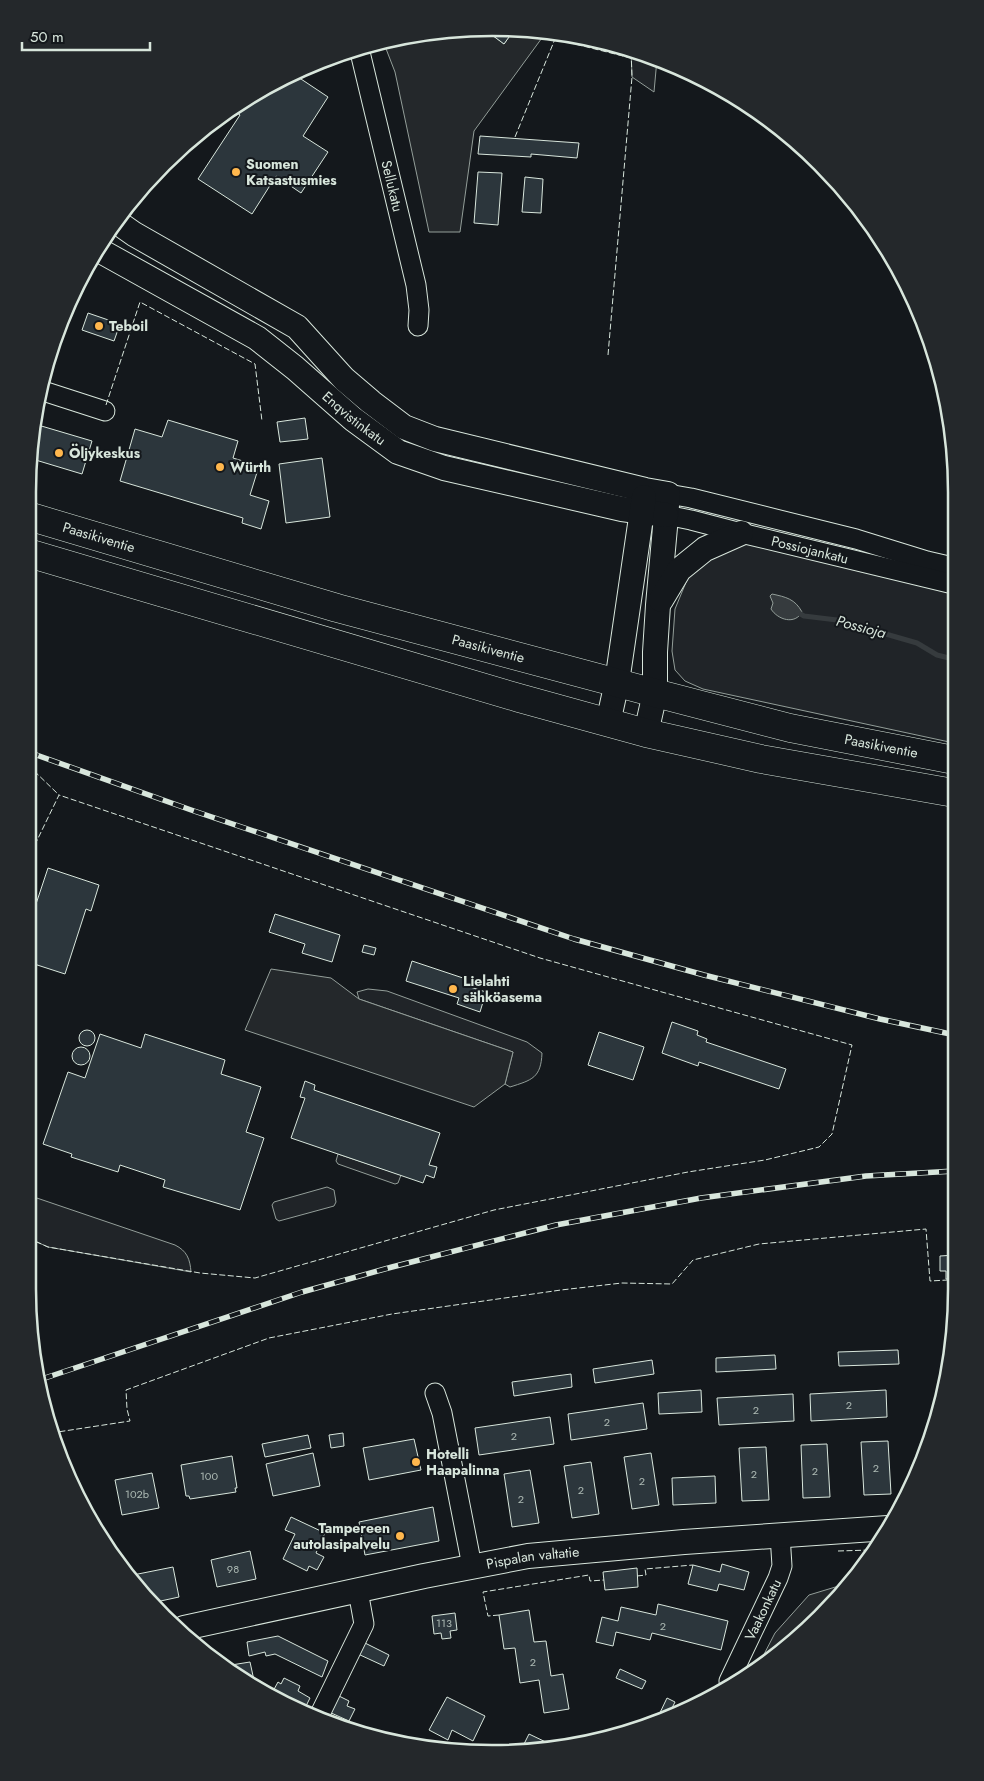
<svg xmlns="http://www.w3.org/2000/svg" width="984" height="1781" viewBox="0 0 984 1781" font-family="Jost,sans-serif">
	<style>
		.green { fill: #202428; stroke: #939e99 }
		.parking { fill: #24282b; stroke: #939e99 }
		.water { fill: #363b3e; stroke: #939e99 }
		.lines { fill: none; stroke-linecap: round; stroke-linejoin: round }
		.stream { stroke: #363b3e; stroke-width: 5 }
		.building { fill: #2c363c; stroke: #d8e6dc }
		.minor-casing { stroke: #d8e6dc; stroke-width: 21 }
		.major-casing { stroke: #d8e6dc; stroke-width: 26 }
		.highway-casing { stroke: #d8e6dc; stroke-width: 29 }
		.minor { stroke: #14181c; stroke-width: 19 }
		.major { stroke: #14181c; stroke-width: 24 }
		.highway { stroke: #14181c; stroke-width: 28 }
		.rail-casing { stroke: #d8e6dc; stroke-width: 5.5 }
		.rail { stroke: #14181c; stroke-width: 4; stroke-dasharray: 11; stroke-linecap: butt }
		.fence { stroke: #d8e6dc; stroke-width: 1; stroke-dasharray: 6 2.5; stroke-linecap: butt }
		.poi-dot { fill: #ffb74d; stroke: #14181c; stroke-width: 2 }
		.labels { text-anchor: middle; stroke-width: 4; stroke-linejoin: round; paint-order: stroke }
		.number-label { font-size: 11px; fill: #adbab4 }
		.poi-label { font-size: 14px; font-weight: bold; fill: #d8e6dc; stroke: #14181c; text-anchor: start }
		.street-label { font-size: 14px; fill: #d8e6dc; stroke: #14181c }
		.water-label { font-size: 15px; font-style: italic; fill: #d8e6dc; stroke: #14181c }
		.rim { fill: none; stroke: #d8e6dc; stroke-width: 2.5 }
	</style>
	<rect width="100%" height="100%" fill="#14181c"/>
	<g class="green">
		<polygon points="631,50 642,52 657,59 654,92 632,77"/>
		<polygon points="750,543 953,591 954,743 703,689 685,681 675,670 672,651 675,609 689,575 719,551"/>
		<path d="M368,989L387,991L527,1042L542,1053C541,1078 532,1080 510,1087L505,1084L513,1052L359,999L357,992Z"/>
		<polygon points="338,1154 401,1175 398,1183 395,1184 338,1164 336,1161"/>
		<polygon points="327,1187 334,1190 336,1202 334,1206 279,1221 276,1219 272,1205 274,1202"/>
		<path d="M28,1195L175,1245C187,1251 190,1259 191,1272L48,1247L28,1238Z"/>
	</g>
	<g class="parking">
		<polygon points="462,28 484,29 504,44 514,30 547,31 474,131 460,232 429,232 395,72 383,41"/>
		<polygon points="271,969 331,978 359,999 513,1052 505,1084 474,1107 245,1030"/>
		<polygon points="842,1585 808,1626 783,1642 778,1651 760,1662 775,1633 809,1595"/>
	</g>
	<path class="water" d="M772,594C786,597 795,599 802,612C795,625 778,620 771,609L773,603L770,596Z"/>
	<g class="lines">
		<polyline class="stream" points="797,612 804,616 837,620 917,643 937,655 953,659"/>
	</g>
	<g class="building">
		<polygon points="484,29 514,30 504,44"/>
		<polygon points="292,73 328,97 303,136 328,152 301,193 276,176 252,214 198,179 240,115 232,109"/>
		<polygon points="480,136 579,143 577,158 531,154 531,157 478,154"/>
		<polygon points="478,172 502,173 498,225 474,223"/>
		<polygon points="525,177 543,179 541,213 522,212"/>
		<polygon points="88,313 120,324 114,341 82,330"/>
		<polygon points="305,418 308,439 280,442 277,422"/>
		<polygon points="168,420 238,441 233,458 259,466 250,495 269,501 261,529 242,523 243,518 120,481 135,429 162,437"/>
		<polygon points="38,425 92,441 82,474 29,458"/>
		<polygon points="322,458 330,517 286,523 279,464"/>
		<polygon points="48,868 99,885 91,911 86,909 65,974 28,962 28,928"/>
		<polygon points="275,914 340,935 332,962 302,953 305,944 269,932"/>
		<polygon points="364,945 376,948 374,955 362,952"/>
		<polygon points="412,961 466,979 464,985 486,992 480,1012 457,1004 459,998 406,981"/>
		<polygon points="672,1022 698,1031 697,1035 707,1039 706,1042 786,1069 779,1089 699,1062 698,1066 662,1053"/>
		<circle cx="87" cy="1038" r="8"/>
		<polygon points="599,1032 644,1047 633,1080 588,1065"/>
		<polygon points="100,1034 141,1048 145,1034 225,1060 221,1074 261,1087 246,1132 264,1138 240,1210 163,1187 165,1180 120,1165 118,1172 71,1157 72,1154 43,1144 68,1072 85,1078"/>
		<circle cx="81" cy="1056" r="9"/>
		<polygon points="305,1081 315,1085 314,1090 440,1133 429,1165 437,1167 434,1178 426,1175 423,1183 291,1138 305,1098 300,1097"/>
		<polygon points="955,1255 955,1279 946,1279 946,1271 940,1271 940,1256"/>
		<polygon points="898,1350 899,1364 839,1366 838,1352"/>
		<polygon points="775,1355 776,1369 716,1372 716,1358"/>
		<polygon points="652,1360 654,1374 595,1383 593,1369"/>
		<polygon points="571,1374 572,1387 514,1396 512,1382"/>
		<polygon points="701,1390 702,1412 659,1414 658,1393"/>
		<polygon points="886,1390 887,1417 811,1421 810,1394"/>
		<polygon points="793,1394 794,1421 719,1425 717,1398"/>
		<polygon points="643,1403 647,1429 571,1440 568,1414"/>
		<polygon points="550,1417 554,1444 479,1455 475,1428"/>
		<polygon points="343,1433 344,1446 331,1448 329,1435"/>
		<polygon points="308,1435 311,1448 265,1457 262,1444"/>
		<polygon points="414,1439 421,1470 369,1480 363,1448"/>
		<polygon points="888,1441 891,1494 864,1495 861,1442"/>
		<polygon points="827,1444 830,1497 803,1498 801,1445"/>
		<polygon points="766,1447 769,1500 742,1501 739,1448"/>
		<polygon points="313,1453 320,1486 273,1496 266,1464"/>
		<polygon points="651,1453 659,1505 632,1509 624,1457"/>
		<polygon points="232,1456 237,1488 235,1488 236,1492 190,1499 189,1496 186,1496 181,1465"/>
		<polygon points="591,1462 599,1514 572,1518 564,1466"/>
		<polygon points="530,1470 539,1523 512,1527 504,1474"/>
		<polygon points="152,1473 159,1508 122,1515 115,1480"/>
		<polygon points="715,1476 716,1503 673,1505 672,1478"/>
		<polygon points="433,1507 439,1541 365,1555 359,1522"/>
		<polygon points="291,1517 325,1533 316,1553 324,1557 317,1570 309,1566 307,1571 283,1559 295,1534 285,1530"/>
		<polygon points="250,1551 256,1579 217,1587 211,1560"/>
		<polygon points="722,1564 749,1572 744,1590 719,1584 717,1591 688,1584 693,1565 720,1572"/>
		<polygon points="173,1567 179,1597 156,1602 128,1576"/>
		<polygon points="637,1568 638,1587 605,1590 603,1572"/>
		<polygon points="658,1604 728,1621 721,1650 652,1633 650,1640 616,1632 613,1646 596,1642 602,1617 618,1621 621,1607 656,1615"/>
		<polygon points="529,1610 534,1642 546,1641 551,1676 563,1674 569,1709 544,1713 539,1680 520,1683 515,1648 504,1649 499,1615"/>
		<polygon points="455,1613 457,1630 450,1631 451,1638 442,1639 441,1633 434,1634 432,1616"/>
		<polygon points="278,1636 328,1661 322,1677 275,1654 266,1656 265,1652 249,1656 247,1642"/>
		<polygon points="363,1642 389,1655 384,1666 358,1654"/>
		<polygon points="250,1662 255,1685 234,1675 225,1666"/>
		<polygon points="620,1669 646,1681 642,1689 616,1678"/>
		<polygon points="284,1678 300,1686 298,1691 310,1698 305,1708 272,1693 278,1682 281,1684"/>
		<polygon points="339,1696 349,1701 347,1706 355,1709 349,1721 329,1712"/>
		<polygon points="447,1697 485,1716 473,1741 452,1730 448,1740 429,1730"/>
		<polygon points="667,1698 675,1702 672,1708 679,1712 669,1718 656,1721"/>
		<polygon points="529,1734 552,1745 520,1752"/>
	</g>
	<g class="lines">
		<g class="minor-casing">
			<g id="minor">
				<path id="s1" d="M359,48L416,285L419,310L418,326"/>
				<polyline points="40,390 105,411"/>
				<polyline points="668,494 691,498 856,539 927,561 953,567"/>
				<path id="s2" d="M666,515L691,520L741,533L953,584"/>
				<polyline points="435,1393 442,1413 472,1566"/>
				<path id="s3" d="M729,1681L778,1578L782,1566L780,1535"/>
				<polyline points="320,1714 364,1624 358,1591"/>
			</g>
		</g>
		<g class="major-casing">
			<g id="major">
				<polyline points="117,222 134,234 297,327 344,379 371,402 404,427 435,439 645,490 668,494 658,605 655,652 655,693 646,733"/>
				<path id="s4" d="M97,249L257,338L295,368L353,419L398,452L444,468L622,509L666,515"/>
				<polyline points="661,600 679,570 705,549 741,533"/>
				<polyline points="608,723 617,682 644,497"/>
				<path id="s5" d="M184,1628L424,1576L528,1556L684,1542L888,1528"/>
			</g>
		</g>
		<g class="highway-casing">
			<g id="highway">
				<path id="s6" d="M28,516L337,608L655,693L790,728L954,760"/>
				<polyline points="28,553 519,698 646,733 761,759 954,793"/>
			</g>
		</g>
		<use href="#minor" class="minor"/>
		<use href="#major" class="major"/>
		<use href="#highway" class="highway"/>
		<g class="rail-casing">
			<g id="rail">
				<polyline points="28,752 194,811 574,939 704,975 880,1019 955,1035"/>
				<polyline points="42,1379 302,1292 392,1267 556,1225 701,1198 866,1176 955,1171"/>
			</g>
		</g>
		<use href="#rail" class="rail"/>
		<g class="fence">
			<polyline points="515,137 555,39 631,58"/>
			<polyline points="608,355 632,77 631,50"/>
			<polyline points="106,405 140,302 255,364 262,421"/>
			<polyline points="28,765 59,795"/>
			<polyline points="28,1238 48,1247 200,1273 255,1278 494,1210 688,1172 765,1160 819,1147 832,1134 852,1045 540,958 59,795 28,859"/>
			<polyline points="51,1433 130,1421 127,1409 126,1390 269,1338 392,1314 561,1290 622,1283 672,1284 693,1260 759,1244 926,1229 930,1281 948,1280"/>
			<polyline points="838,1551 871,1550"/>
			<polyline points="637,1576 646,1575 645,1569 693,1565"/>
			<polyline points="499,1615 488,1616 483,1592 589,1575 590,1581 604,1580"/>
		</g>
	</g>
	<g class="poi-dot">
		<circle cx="236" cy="172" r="5"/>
		<circle cx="99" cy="326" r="5"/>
		<circle cx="59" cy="453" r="5"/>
		<circle cx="220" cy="467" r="5"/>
		<circle cx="453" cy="989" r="5"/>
		<circle cx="416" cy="1462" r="5"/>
		<circle cx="400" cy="1536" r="5"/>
	</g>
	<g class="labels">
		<g class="number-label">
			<text x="849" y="1409">2</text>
			<text x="756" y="1414">2</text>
			<text x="607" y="1426">2</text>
			<text x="514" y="1440">2</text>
			<text x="876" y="1472">2</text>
			<text x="815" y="1475">2</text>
			<text x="754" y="1478">2</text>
			<text x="209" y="1480">100</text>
			<text x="642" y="1485">2</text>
			<text x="581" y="1494">2</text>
			<text x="137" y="1498">102b</text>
			<text x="521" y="1503">2</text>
			<text x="233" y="1573">98</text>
			<text x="444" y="1627">113</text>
			<text x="663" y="1630">2</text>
			<text x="533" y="1666">2</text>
		</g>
		<g class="poi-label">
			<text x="246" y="169">Suomen<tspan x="246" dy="16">Katsastusmies</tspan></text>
			<text x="109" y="331">Teboil</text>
			<text x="69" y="458">Öljykeskus</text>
			<text x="230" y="472">Würth</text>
			<text x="463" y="986">Lielahti<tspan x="463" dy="16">sähköasema</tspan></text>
			<text x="426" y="1459">Hotelli<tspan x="426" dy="16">Haapalinna</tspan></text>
			<text x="390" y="1533" text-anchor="end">Tampereen<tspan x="390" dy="16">autolasipalvelu</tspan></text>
		</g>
		<g class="street-label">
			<text dy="5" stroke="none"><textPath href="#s1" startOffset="142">Sellukatu</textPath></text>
			<text dy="5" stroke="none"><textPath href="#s4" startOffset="309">Enqvistinkatu</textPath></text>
			<text dy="5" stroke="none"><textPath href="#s6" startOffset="74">Paasikiventie</textPath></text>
			<text dy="5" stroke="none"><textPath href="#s2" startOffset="148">Possiojankatu</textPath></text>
			<text dy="5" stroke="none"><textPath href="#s6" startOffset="479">Paasikiventie</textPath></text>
			<text dy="5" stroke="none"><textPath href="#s6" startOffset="884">Paasikiventie</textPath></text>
			<text dy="5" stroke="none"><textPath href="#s5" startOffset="356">Pispalan valtatie</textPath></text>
			<text dy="5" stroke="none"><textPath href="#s3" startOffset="79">Vaakonkatu</textPath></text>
		</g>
		<g class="water-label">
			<text transform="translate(861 627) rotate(15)" y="5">Possioja</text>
		</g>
	</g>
	<path d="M0 0H984V1781H0ZM492 36H492A456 456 0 0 1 948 492V1289A456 456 0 0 1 492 1745H492A456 456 0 0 1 36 1289V492A456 456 0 0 1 492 36Z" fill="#24282b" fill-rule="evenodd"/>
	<path class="rim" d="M492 36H492A456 456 0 0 1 948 492V1289A456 456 0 0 1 492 1745H492A456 456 0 0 1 36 1289V492A456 456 0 0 1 492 36Z"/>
	<path d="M22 42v8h128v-8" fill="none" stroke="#d8e6dc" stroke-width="2.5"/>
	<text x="30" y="42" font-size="15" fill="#d8e6dc" stroke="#14181c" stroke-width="4" paint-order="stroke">50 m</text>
</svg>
